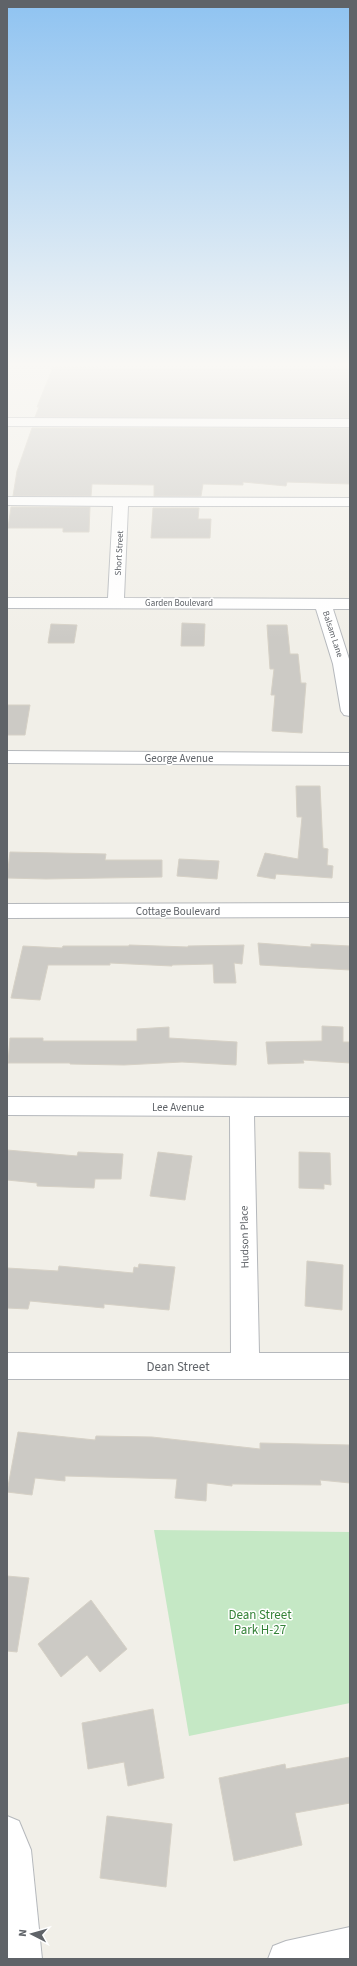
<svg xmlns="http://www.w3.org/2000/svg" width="357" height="1966" viewBox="0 0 357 1966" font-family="'Source Sans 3',sans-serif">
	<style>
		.green { fill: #c5e8c5 }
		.building { fill: #cccac5; stroke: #d6d1c6 }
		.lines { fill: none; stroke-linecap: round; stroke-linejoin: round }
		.minor-casing { stroke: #b5b8bc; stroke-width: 2 }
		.minor { fill: #fff; fill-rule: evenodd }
		.labels { text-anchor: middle; stroke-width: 3; stroke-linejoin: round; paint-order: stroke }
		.far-street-label { font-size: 9px; fill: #5f6368; stroke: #fff }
		.street-label { font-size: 11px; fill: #5f6368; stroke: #fff }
		.near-street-label { font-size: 13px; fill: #5f6368; stroke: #fff }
		.near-park-label { font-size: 13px; fill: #348238; stroke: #fff }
	</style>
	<rect width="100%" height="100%" fill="#f1efe8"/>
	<polygon class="green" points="154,1530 350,1532 350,1703 189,1736"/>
	<g class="building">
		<polygon points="53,367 151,369 350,368 350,418 35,417 39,407 37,407"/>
		<polygon points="32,428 350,428 350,484 287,482 286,486 243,482 243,485 203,484 201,496 154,496 154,485 92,484 91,496 13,496 17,471"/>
		<polygon points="11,507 90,507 89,532 63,532 63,528 8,528"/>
		<polygon points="153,508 199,508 198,519 211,519 210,538 151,538"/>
		<polygon points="182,623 205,624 204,646 181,646"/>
		<polygon points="51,624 77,625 74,643 48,643"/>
		<polygon points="267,625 287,625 290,654 298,654 301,683 306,683 302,733 272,731 275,695 271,695 274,669 270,669"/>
		<polygon points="7,705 30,705 25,735 7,735"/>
		<polygon points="296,786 320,786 323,848 328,849 327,865 333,866 332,878 276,874 275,879 257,876 265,853 298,859 302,817 297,817"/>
		<polygon points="10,852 106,854 105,860 162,860 162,877 46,879 7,878"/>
		<polygon points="179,859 219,861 217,879 177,876"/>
		<polygon points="258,943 311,947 311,944 350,946 350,970 260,965"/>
		<polygon points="129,945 188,947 188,946 244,945 242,964 234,963 236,983 214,983 213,964 172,965 172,966 110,963 110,965 48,965 40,1000 11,998 23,946 62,948 63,946 129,946"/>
		<polygon points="322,1026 343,1027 343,1042 350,1042 350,1063 303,1060 304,1063 268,1064 266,1042 322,1041"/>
		<polygon points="169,1027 169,1038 237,1042 236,1065 182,1062 124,1065 70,1064 70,1063 8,1063 10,1038 43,1038 43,1041 137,1041 137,1029"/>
		<polygon points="7,1150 77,1156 78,1152 123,1154 121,1179 95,1179 94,1188 37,1186 37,1183 7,1180"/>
		<polygon points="158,1152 192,1156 185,1200 150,1196"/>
		<polygon points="299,1152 330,1153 331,1185 324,1184 324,1189 299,1188"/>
		<polygon points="307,1261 343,1265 342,1310 305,1306"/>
		<polygon points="139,1264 175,1267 169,1310 104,1304 104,1308 30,1301 28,1309 7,1308 7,1268 58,1271 59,1266 133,1273 134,1267 138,1268"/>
		<polygon points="18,1432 95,1440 96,1436 152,1437 260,1449 260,1443 350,1445 350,1483 320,1480 321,1485 232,1484 232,1486 207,1483 206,1501 175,1498 177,1479 65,1476 65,1481 35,1478 32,1495 7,1492"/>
		<polygon points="7,1576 29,1578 17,1652 7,1651"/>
		<polygon points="91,1600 127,1649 100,1672 87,1655 61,1677 38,1644"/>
		<polygon points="153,1709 164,1778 128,1786 124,1762 88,1769 82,1723"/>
		<polygon points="350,1757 350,1803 295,1813 302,1845 234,1861 219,1778 285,1764 286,1769"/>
		<polygon points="107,1816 172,1824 166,1887 100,1878"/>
	</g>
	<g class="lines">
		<g class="minor-casing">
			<g id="minor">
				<polygon points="7,418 350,419 350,427 7,426"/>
				<polygon points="7,497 350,498 350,506 128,506 124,598 350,599 350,609 333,609 350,662 350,716 344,715 341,711 333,664 316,609 7,608 7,598 108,598 113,506 7,505"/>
				<polygon points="7,751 350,753 350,765 7,763"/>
				<polygon points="350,903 350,917 7,918 7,904"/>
				<polygon points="7,1097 350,1098 350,1116 254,1116 259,1353 350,1353 350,1379 7,1379 7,1353 231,1353 230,1116 7,1115"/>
				<polygon points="7,1816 19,1821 31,1850 42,1959 7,1959"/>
				<polygon points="350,1927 350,1959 268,1959 273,1946 286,1941"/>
			</g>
		</g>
		<use href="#minor" class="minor"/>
	</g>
	<linearGradient id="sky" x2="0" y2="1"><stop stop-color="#8fc3f1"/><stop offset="0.57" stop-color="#f9f8f5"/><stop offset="1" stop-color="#f9f8f5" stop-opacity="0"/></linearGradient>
	<rect width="357" height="639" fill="url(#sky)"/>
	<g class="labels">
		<g class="far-street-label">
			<text transform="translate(119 553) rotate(-87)" y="3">Short Street</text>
			<text x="179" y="606">Garden Boulevard</text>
			<text transform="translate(333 634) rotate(72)" y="3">Balsam Lane</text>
		</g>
		<g class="street-label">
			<text x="179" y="762">George Avenue</text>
			<text x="178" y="915">Cottage Boulevard</text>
			<text x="178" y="1111">Lee Avenue</text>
			<text transform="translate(244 1237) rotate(-91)" y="4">Hudson Place</text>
		</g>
		<g class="near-street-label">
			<text x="178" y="1371">Dean Street</text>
		</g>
		<g class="near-park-label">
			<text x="260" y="1619">Dean Street<tspan x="260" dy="15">Park H-27</tspan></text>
		</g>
	</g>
	<rect width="357" height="1966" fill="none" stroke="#5f6368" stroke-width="16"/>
	<g transform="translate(32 1934) rotate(276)" stroke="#ffffff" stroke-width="3" paint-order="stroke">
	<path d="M0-3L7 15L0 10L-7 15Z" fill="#5f6368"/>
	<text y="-6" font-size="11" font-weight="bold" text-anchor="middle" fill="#5f6368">N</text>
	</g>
</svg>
